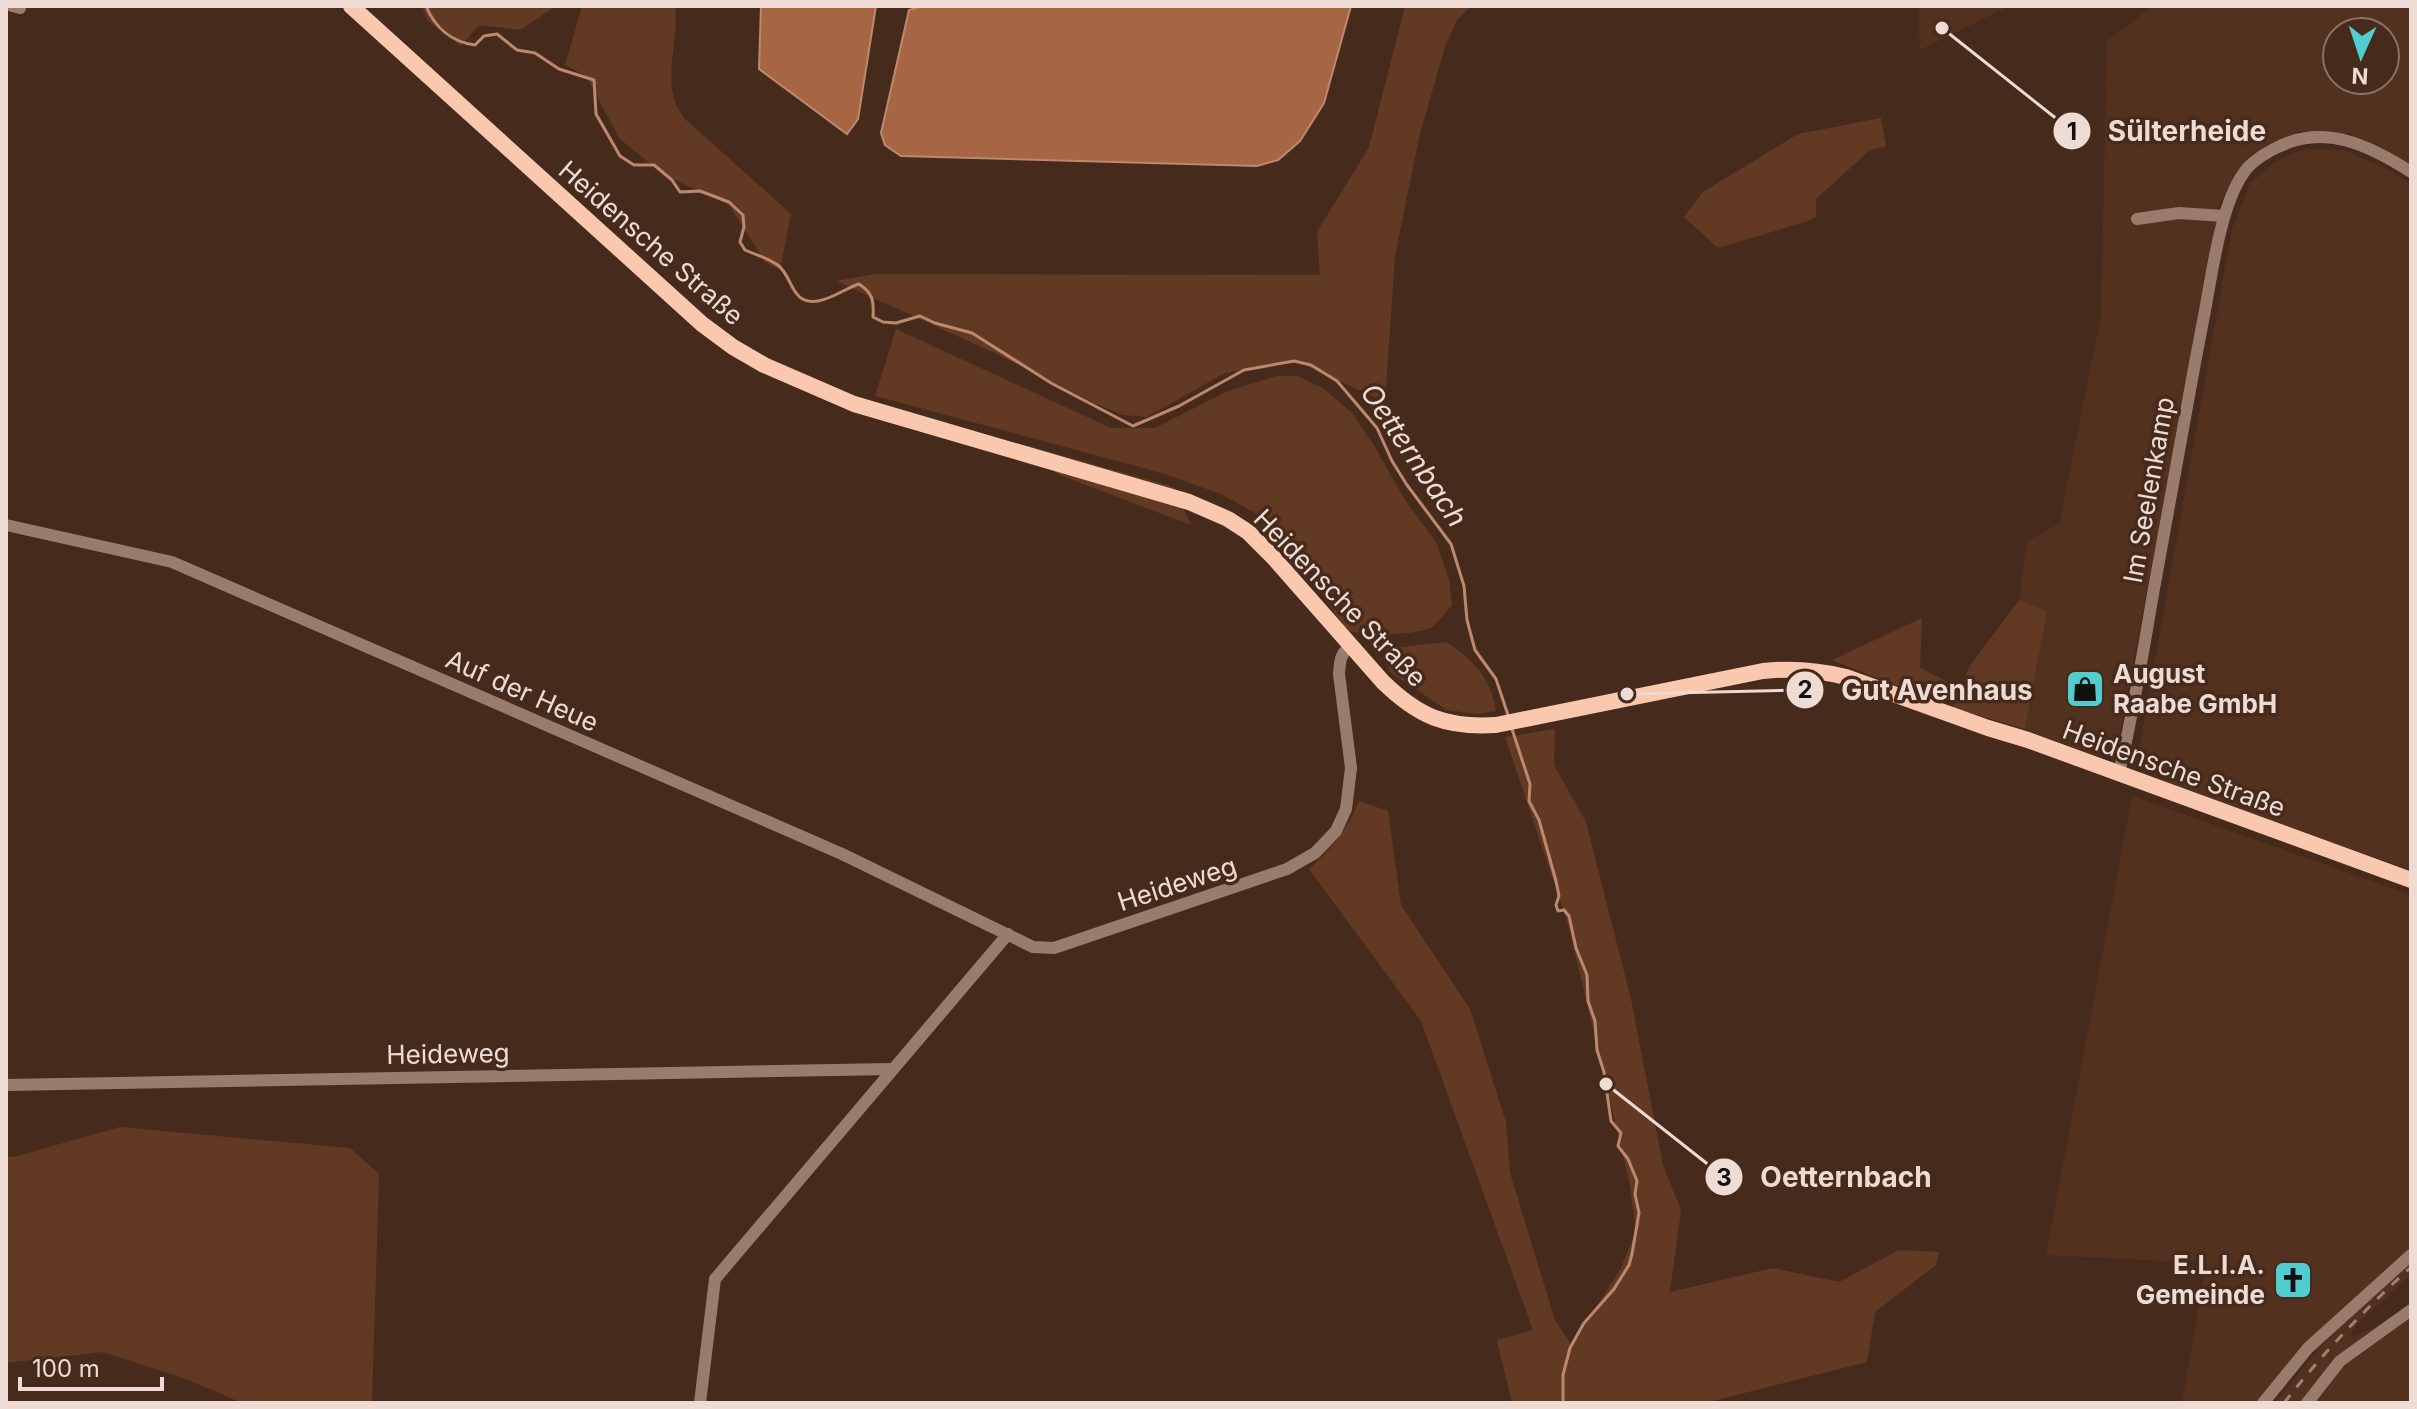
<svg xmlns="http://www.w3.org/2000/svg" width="2417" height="1409" viewBox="0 0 2417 1409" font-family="Inter,sans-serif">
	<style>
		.built { fill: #53311f; fill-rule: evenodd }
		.green { fill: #623923 }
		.water { fill: #a66543; stroke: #bc886e; stroke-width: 2 }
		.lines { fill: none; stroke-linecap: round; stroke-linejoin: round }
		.stream { stroke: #bc886e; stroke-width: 3 }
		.minor { stroke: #9a7c6d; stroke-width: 12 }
		.major { stroke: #fac8af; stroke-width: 16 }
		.rail { stroke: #998277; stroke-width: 3; stroke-dasharray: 10 10; stroke-linecap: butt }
		.labels { text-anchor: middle; stroke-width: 7; stroke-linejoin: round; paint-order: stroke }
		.street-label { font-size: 26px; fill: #eedbd3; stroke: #462b1d }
		.poi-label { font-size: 26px; font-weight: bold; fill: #eedbd3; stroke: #462b1d; text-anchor: start }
		.water-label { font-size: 28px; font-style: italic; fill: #f1ddd4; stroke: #462b1d }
		.leader { fill: none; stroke: #eedbd3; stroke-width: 3 }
		.callout-dot { fill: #eedbd3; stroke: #462b1d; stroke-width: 3 }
		.mark-label { font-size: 24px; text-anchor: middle; font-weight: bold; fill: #111 }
		.callout-label { font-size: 28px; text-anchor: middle; font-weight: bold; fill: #eedbd3; stroke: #462b1d; stroke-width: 7; stroke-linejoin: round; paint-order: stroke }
	</style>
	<rect width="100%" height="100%" fill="#462b1d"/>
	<g class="built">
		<polygon points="1918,6 2009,6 1920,50"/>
		<path d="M2153,6H2411V166L2376,144L2349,134L2299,131L2248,156L2220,203L2119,738L2110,752L2097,756L2025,729L2047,613L2019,600L2027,541L2059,524L2101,316L2107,41ZM2337,32H2385V80H2337Z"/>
		<polygon points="2304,149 2344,150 2391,171 2411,185 2411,870 2288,827 2154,777 2139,751 2232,229 2250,184 2274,162"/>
		<polygon points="2132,796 2411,895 2411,1253 2323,1335 2265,1403 2182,1403 2206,1263 2046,1255"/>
		<polygon points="2411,1259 2411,1275 2356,1325 2349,1338 2411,1312 2411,1403 2274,1403 2327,1340"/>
	</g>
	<g class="green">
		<polygon points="422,6 556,6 520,30 479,25 461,46 427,20"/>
		<path d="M582,6H675C679,36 667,65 673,95C674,103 680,111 684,118L791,214L780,270L765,262L729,205L664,175L620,139L586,76L565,65Z"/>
		<polygon points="1405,6 1471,6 1457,20 1446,44 1420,133 1395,256 1385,402 1294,360 1225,373 1147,417 1123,415 1092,402 999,355 836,281 874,274 1320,275 1317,232 1369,147"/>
		<polygon points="1881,118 1886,146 1870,150 1816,199 1816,217 1808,221 1718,248 1684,217 1703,192 1798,134"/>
		<path d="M896,329L1111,428H1155L1228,391L1277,376H1297L1323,388L1352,413L1375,447L1405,500L1436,542L1449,579L1452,605C1446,612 1438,624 1430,628C1412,636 1366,635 1347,631L1302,565L1264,518L1221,494L1162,473L875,396Z"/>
		<polygon points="1028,446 1174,487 1191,525 1057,474"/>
		<polygon points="2019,600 2047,612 2025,729 1953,708 1969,667"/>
		<polygon points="1922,618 1920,668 1948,682 1942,704 1832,660"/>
		<path d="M1447,642C1474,662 1490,676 1496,711L1477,714L1447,710L1391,673L1383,657L1390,648Z"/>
		<path d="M1555,729L1554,765L1586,822L1631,999L1663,1165L1681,1210L1670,1292L1773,1268L1839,1282L1899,1250L1939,1252L1936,1265L1875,1312L1867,1362L1705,1403H1512L1497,1340L1533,1330L1421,1021L1309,869C1331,849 1348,829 1359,801L1388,811L1401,905L1470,1009L1506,1122L1510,1173L1555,1320L1572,1346L1621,1268L1636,1231L1629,1180L1568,924L1505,737Z"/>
		<polygon points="120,1127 350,1148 379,1174 372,1403 242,1403 186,1379 103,1352 6,1363 6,1157 17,1156"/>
	</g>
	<g class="water">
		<polygon points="761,6 876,6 858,119 847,134 759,69"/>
		<polygon points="923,6 1351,6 1324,103 1300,141 1278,160 1257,166 901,156 885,145 881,133 909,10"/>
	</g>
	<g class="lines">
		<g class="stream">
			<path d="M426,6C435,28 452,42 475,45L484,36L497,34L517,50L535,53L559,69L594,80L596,114L620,156L634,165H654L672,180L680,192L700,191L729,202L743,215L744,227L740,242L745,250C756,255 769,258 779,266C793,278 791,305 818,301C832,299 846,288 859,284C873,293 874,301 873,317L883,322L896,323L920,316L935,323L972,333L1051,383L1133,426L1179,406L1244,370L1294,361L1311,365L1337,381L1377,428L1392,461L1407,485L1451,544L1464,586L1467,620L1475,650L1496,679L1508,715"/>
			<polyline points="1511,726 1530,784 1529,801 1539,820 1556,881 1559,896 1556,905 1558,911 1564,910 1569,916 1576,948 1587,975 1588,1001 1595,1021 1597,1050 1604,1072 1611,1121 1621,1133 1618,1146 1628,1159 1637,1181 1635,1194 1639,1213 1632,1254 1629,1265 1614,1289 1584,1323 1570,1348 1563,1375 1563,1403"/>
		</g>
		<g class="minor">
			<polyline points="12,6 20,8"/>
			<polyline points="2137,219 2179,213 2224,216"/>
			<path d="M6,525L172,562L842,854L1033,947L1054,948L1287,869L1315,853L1336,831L1346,809L1351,768L1339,674C1340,661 1340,654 1351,645"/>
			<path d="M2119,773C2133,714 2143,654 2153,594C2169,504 2185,415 2202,326C2211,283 2219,208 2243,174C2250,162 2264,154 2276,148C2324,123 2369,145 2411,172"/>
			<polyline points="6,1085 892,1069"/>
			<polyline points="700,1403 715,1279 1008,934"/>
			<polyline points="2263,1403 2308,1348 2411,1255"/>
			<polyline points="2307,1403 2340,1361 2411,1310"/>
		</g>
		<path class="major" d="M351,6L702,324L733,347L764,365L854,404L1189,502L1228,519L1248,532L1272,556L1383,682C1419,717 1446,728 1496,725L1763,671C1792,668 1818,670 1846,677L1988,728L2028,740L2411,880"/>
		<path class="rail" d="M2284,1403C2322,1354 2365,1309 2411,1267"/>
	</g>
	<defs>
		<g id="shop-square" transform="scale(2)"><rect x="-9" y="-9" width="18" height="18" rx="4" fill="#52cdcf" stroke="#462b1d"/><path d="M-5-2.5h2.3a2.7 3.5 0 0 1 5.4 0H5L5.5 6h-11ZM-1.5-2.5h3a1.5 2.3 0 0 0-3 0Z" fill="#111"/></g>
		<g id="church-square" transform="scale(2)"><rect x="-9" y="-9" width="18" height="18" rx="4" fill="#52cdcf" stroke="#462b1d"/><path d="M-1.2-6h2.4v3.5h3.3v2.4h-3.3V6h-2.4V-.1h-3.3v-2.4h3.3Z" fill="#111"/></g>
	</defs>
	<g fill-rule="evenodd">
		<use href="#shop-square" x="2085" y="689"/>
		<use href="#church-square" x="2293" y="1280"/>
	</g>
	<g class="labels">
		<g class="street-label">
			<text transform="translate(651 243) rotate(41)" y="9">Heidensche Straße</text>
			<text transform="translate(2149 490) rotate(-80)" y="9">Im Seelenkamp</text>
			<text transform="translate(1340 598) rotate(46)" y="9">Heidensche Straße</text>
			<text transform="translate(522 691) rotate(24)" y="9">Auf der Heue</text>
			<text transform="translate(2174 769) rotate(20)" y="9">Heidensche Straße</text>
			<text transform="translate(1177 884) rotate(-18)" y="9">Heideweg</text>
			<text transform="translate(448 1054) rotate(-1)" y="9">Heideweg</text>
		</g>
		<g class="poi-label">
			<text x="2113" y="683">August<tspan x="2113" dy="30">Raabe GmbH</tspan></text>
			<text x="2265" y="1274" text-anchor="end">E.L.I.A.<tspan x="2265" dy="30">Gemeinde</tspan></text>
		</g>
		<g class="water-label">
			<text transform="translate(1414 455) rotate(56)" y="10">Oetternbach</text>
		</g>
	</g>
	<path class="leader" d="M1942 28L2072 131M1627 694L1805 690M1606 1084L1724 1177"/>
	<g class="callout-dot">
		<circle cx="1942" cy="28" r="8"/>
		<circle cx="1627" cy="694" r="8"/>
		<circle cx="1606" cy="1084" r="8"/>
		<circle cx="2072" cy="131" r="20"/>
		<circle cx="1805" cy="690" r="20"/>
		<circle cx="1724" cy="1177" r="20"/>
	</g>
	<g class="mark-label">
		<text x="2072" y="140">1</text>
		<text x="1805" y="698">2</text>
		<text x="1724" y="1186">3</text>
	</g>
	<g class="callout-label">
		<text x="2187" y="141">Sülterheide</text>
		<text x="1937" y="700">Gut Avenhaus</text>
		<text x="1846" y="1187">Oetternbach</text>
	</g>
	<rect width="2417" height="1409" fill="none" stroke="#eedbd3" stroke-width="16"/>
	<g transform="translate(2361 56) rotate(183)"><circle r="38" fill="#462b1d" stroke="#897166" stroke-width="2"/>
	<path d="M0-6L14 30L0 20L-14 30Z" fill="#52cdcf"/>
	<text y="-12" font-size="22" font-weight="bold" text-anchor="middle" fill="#eedbd3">N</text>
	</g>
	<path d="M20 1377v12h142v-12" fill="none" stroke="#eedbd3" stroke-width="4"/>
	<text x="32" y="1377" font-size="24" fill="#eedbd3" stroke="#462b1d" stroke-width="6" paint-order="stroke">100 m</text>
</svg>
